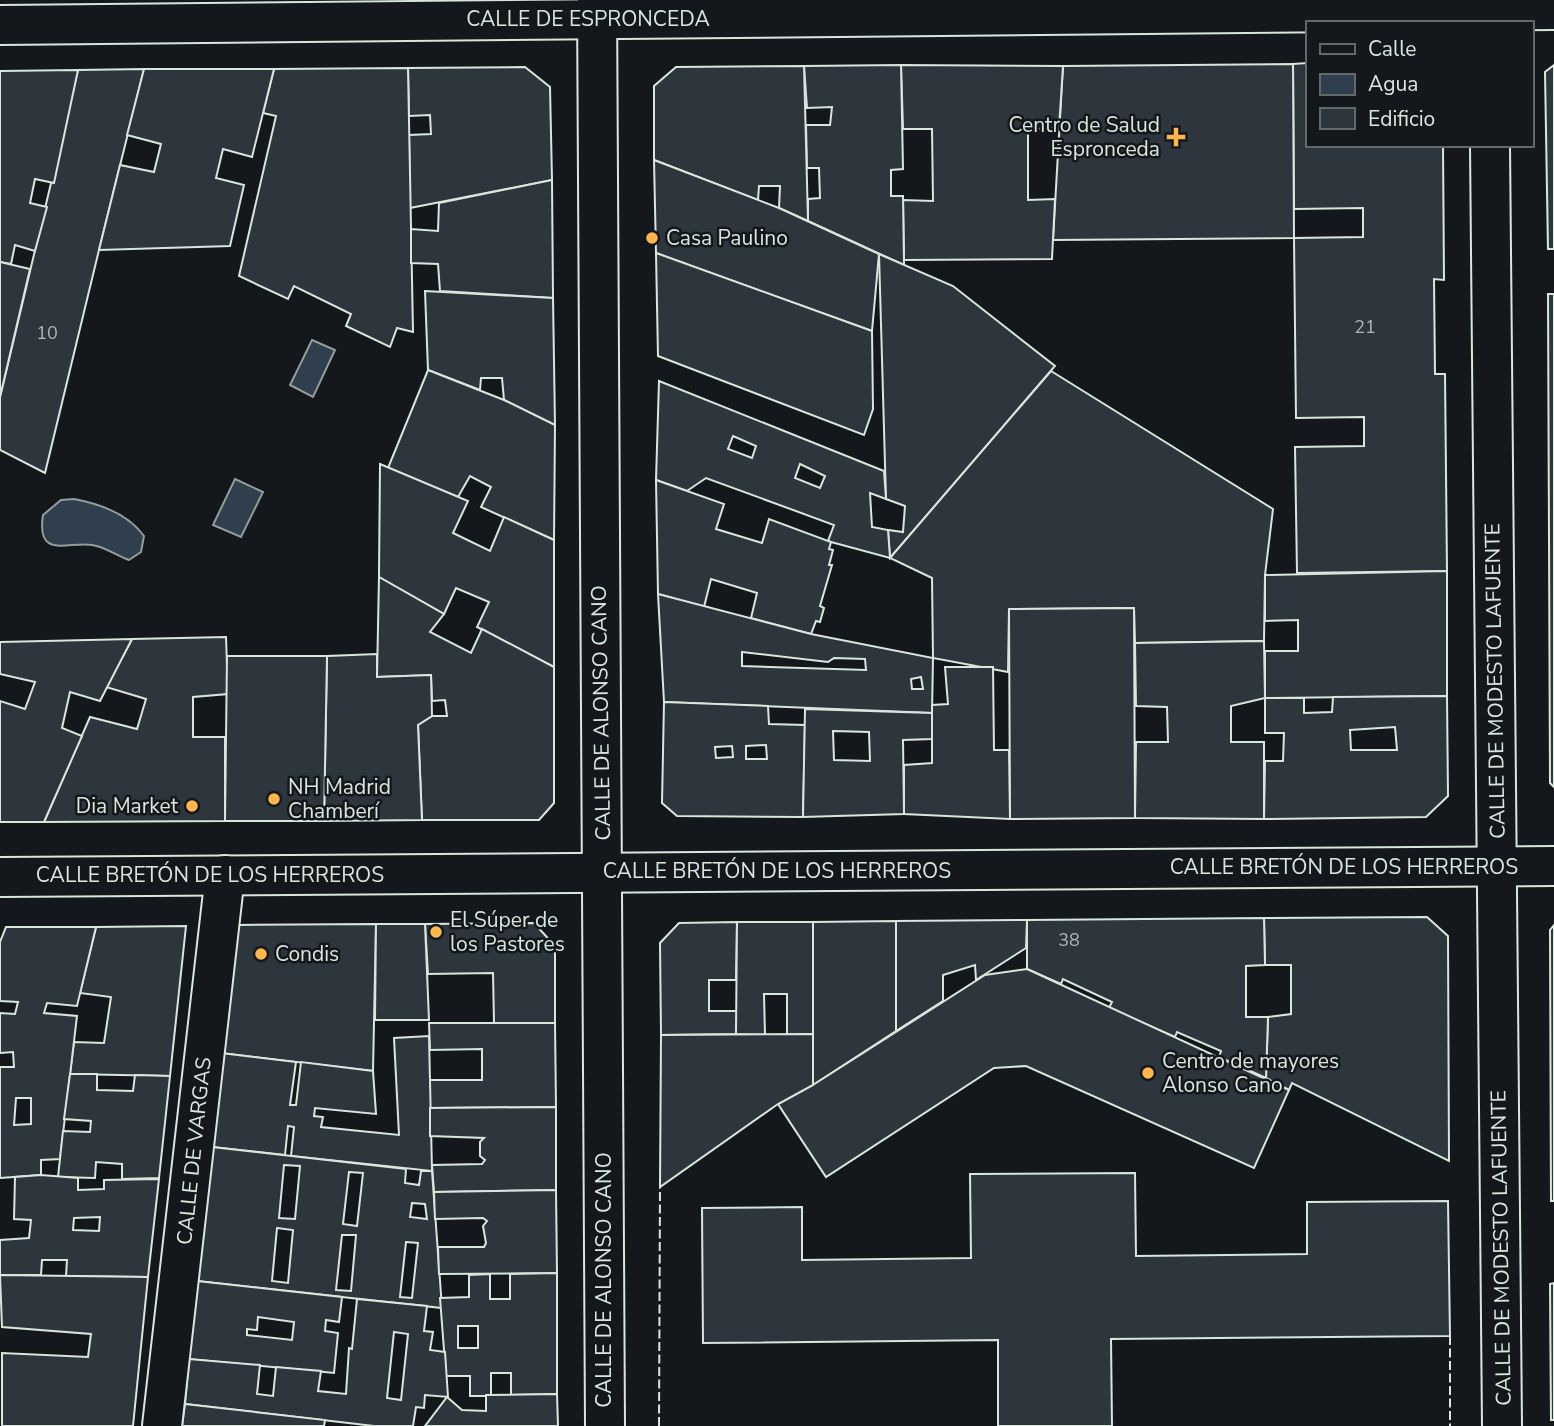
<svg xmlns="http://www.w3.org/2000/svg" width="1554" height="1426" viewBox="0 0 1554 1426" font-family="'Nunito Sans',sans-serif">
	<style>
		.water { fill: #2f3f4d; stroke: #939e99; stroke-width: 2 }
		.building { fill: #2c363c; stroke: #d8e6dc; stroke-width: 2; fill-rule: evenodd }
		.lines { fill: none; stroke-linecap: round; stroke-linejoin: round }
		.minor-casing { stroke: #d8e6dc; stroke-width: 42 }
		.minor { stroke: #14181c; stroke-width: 38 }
		.fence { stroke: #d8e6dc; stroke-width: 2; stroke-dasharray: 9 3.5; stroke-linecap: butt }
		.poi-dot { fill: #ffb74d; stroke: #14181c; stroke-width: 2.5 }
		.labels { text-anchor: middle; stroke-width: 5; stroke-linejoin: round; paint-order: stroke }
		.number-label { font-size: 18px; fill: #adbab4 }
		.street-label { font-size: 21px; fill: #d8e6dc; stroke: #14181c }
		.poi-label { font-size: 21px; fill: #d8e6dc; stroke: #14181c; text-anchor: start }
	</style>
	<rect width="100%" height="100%" fill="#14181c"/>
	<g class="water">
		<polygon points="312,340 335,350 313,397 290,385"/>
		<polygon points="235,479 263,492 241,537 213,525"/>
		<path d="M74,499C101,504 128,514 144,536L141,552L129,560C116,555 105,547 92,545C68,541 36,560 43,515L61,500Z"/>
	</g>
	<g class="building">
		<polygon points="1307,63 1307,145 1443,145 1444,280 1434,279 1435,374 1445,374 1447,571 1297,573 1295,447 1364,446 1364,417 1296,418 1294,238 1363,237 1363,208 1294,209 1293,64"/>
		<polygon points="1293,64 1294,238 1053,240 1063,66"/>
		<polygon points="901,65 1063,66 1059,128 1028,129 1028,200 1055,199 1052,259 904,260 903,200 933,201 932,129 903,129"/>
		<polygon points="901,65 903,169 891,170 891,196 903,196 904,265 808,221 808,199 820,198 819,168 807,168 806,125 830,125 832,107 807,108 804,66"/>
		<polygon points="1554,65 1554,249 1548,249 1545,72"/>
		<polygon points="804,66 808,221 779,208 780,186 759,186 758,200 654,160 654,86 676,67"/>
		<polygon points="525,67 550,87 552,180 410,208 409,135 431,134 430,115 409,116 408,68"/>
		<polygon points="408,68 413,332 397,328 390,347 346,326 351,314 294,286 288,299 239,276 276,116 263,113 274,69"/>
		<polygon points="144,69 99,250 45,473 0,450 0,397 78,70"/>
		<polygon points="144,69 274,69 252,157 223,149 216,178 244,185 230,246 99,250 120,165 154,172 161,144 127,135"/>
		<polygon points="78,70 54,183 35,179 30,203 47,207 35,251 15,245 11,264 0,262 0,71"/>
		<polygon points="654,160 779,208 879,254 872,331 656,253"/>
		<polygon points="552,180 553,298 440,291 438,264 411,263 411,229 438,231 439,203"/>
		<polygon points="656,253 872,331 873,409 864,435 658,356"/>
		<polygon points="879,254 953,286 1055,366 890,558 888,530 903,532 905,506 886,499"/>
		<polygon points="0,262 30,269 0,397"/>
		<polygon points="425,291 553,298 555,425 504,400 502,378 481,378 480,390 428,370"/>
		<polygon points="1548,294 1554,294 1554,787 1550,783"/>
		<polygon points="428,370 504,400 555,425 554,540 481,507 491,487 470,476 458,497 388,468"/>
		<polygon points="1051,371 1273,509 1265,575 1264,641 1135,643 1134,608 1009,609 1008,672 933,658 932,578 890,558"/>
		<path d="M659,381L884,471L886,499L870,493L872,527L888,530L890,558L831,542L828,541L834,525L706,478L687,491L656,480ZM733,436L756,446L752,458L728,449ZM800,464L825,476L820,488L795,478Z"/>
		<polygon points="380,464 468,501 453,533 490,551 504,517 554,540 554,667 477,627 489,602 456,588 444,614 379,577"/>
		<polygon points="656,480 724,504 716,529 762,543 769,519 831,542 829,549 833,550 829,565 832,565 820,606 824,608 820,622 816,621 811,634 751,618 757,593 711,579 704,607 658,594"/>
		<polygon points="1447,571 1447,696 1265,698 1265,651 1298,651 1298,620 1265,621 1265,575"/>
		<polygon points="379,577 444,614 430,632 471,653 482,629 554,667 554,803 539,820 422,820 418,725 432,716 447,716 445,700 432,701 431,675 377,677"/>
		<path d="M658,594L811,634L933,658L932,713L664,702ZM742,652L828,662L834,658L865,659L866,670L742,666ZM921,677L923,689H912L911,679Z"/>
		<polygon points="1134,608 1135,818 1010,819 1009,609"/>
		<polygon points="226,637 228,694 193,697 193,737 225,737 225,821 44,822 90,717 137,729 146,699 106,687 132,639"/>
		<polygon points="132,639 100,701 70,692 62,728 82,736 44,822 0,822 0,701 25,709 35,682 0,674 0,642"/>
		<polygon points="1264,641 1265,698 1231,706 1231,742 1264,742 1264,819 1135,818 1136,742 1168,742 1167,707 1136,706 1135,643"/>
		<polygon points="377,654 377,677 431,675 432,716 418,725 422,820 324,821 327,656"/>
		<polygon points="227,656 327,656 324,821 225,821"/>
		<polygon points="945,667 993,667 994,750 1009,750 1010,819 904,814 904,765 932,763 932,705 948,704"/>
		<path d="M1447,696L1448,796L1426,817L1264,819L1265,761H1283L1284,733H1265V698H1304V713L1332,712L1333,697ZM1395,727L1397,750H1351L1350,730Z"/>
		<path d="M664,702L768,706L769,724L805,725L803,817L677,816L662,803ZM766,745L767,759H746V746ZM732,746L733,757L716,758L715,747Z"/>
		<path d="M805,709L932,713V739L903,740L904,814L803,817ZM833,731L869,732L870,761L834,760Z"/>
		<polygon points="1427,917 1448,936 1449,1161 1292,1083 1289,1090 1266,1078 1268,1017 1291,1014 1291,965 1265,965 1264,918"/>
		<polygon points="1264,918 1265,965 1246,966 1246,1017 1268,1017 1266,1078 1219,1057 1221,1051 1177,1032 1175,1037 1109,1008 1112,1002 1063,979 1061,984 1027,969 1027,920"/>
		<polygon points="1027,920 1026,948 976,980 975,965 943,975 943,1001 896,1031 896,921"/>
		<polygon points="896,921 896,1031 813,1085 813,922"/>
		<polygon points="737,922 736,980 709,980 709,1011 737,1011 736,1034 661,1035 660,943 679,923"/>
		<polygon points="737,922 813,922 813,1034 787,1035 787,994 764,994 765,1035 736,1034"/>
		<polygon points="534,923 555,946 555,1023 494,1023 493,973 428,974 425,924"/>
		<polygon points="376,924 373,1071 221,1053 236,925"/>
		<polygon points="376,924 425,924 429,1020 375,1020"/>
		<polygon points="1554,925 1554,1201 1551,1201 1550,930"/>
		<polygon points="186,926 170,1076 70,1074 74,1042 104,1043 111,997 80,993 96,927"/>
		<path d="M6,927H96L77,1006L47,1003L44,1013L77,1016L60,1159L41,1160V1175L0,1178V1067H14L13,1052L0,1053V1013L15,1014L18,1002L0,1001V942ZM16,1098H31V1124L14,1125Z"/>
		<polygon points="1027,969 1289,1090 1254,1168 1026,1066 994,1068 826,1177 778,1104 813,1085 985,975"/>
		<polygon points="429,1023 555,1023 556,1107 430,1108 430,1080 482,1080 482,1049 430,1050"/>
		<polygon points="813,1034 813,1085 778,1104 660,1187 661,1035"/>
		<polygon points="429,1036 432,1171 291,1156 294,1127 288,1126 285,1155 212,1147 221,1053 296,1062 290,1105 296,1105 301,1062 373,1071 376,1114 315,1108 314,1116 323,1117 321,1127 399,1135 394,1038"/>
		<polygon points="70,1074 97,1074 97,1090 133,1091 135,1075 170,1076 159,1178 122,1179 122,1164 96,1162 95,1178 58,1177 63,1131 90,1132 91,1121 64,1119"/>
		<polygon points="556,1107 556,1190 434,1192 432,1165 482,1164 485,1160 480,1156 480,1142 484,1138 430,1136 430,1108"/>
		<path d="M212,1147L406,1169L405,1183L419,1185L421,1171H432L442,1308L197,1281ZM284,1165L300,1166L295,1219L279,1218ZM349,1172L363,1173L357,1226L343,1224ZM412,1203L425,1204L427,1219L410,1217ZM277,1228L293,1230L288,1283L272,1281ZM342,1235H356L351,1291L336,1290ZM406,1242L418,1243L412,1298L400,1297Z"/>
		<polygon points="1135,1173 1136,1256 1307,1254 1307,1202 1448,1201 1450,1336 1111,1339 1112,1426 998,1426 998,1340 703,1343 702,1208 802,1207 802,1260 971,1258 970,1174"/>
		<path d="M41,1175L78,1178V1190L104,1189V1180L159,1179L148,1277L66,1276L67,1260H42L41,1275H0V1240L29,1238L31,1220L14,1219L15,1177ZM100,1217L99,1231L73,1230L74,1218Z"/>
		<polygon points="556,1190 557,1273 439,1274 438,1247 484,1247 486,1243 483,1226 487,1221 483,1218 435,1219 434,1192"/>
		<path d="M557,1273V1394L511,1395V1373H491V1396H470V1376H446L440,1298L469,1297V1275L490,1274V1299H510V1274ZM458,1326H478V1348H458Z"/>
		<polygon points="0,1275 148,1277 133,1426 2,1426 2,1353 88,1357 91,1334 2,1327"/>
		<path d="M197,1281L342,1297L339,1322L326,1320L325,1331L338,1333L334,1373L189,1359ZM258,1317L294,1322L292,1340L247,1335V1329L257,1330Z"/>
		<polygon points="1554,1283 1554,1420 1551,1420 1550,1284"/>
		<path d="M357,1299L427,1306L424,1331L433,1332L430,1350L445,1352L448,1397L425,1395L424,1408L416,1407L413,1426H374L185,1404L189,1359L260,1365L257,1394L273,1396L276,1367L321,1371L318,1391L346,1394L349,1348L352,1349ZM394,1332L408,1334L401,1400L387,1398Z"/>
		<polygon points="557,1394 558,1426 425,1426 447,1397 462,1410 486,1411 486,1395"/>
		<polygon points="185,1404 325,1420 324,1426 182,1426"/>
	</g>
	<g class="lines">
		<g class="minor-casing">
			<g id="minor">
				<polyline points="597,0 605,1426"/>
				<polyline points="0,25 1554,10"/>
				<polyline points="1490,145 1502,1426"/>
				<polyline points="0,877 1554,866"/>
				<polyline points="162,1426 225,875"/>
			</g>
		</g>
		<use href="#minor" class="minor"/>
		<g class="fence">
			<polyline points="1450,1336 1450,1426"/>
			<polyline points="659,1426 660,1187"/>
		</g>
	</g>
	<g class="poi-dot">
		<path d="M1172.5 126.5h7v7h7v7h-7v7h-7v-7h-7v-7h7z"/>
		<circle cx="652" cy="238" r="7"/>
		<circle cx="274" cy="799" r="7"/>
		<circle cx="192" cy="806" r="7"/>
		<circle cx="436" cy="932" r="7"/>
		<circle cx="261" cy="954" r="7"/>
		<circle cx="1148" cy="1073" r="7"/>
	</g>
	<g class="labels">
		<g class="number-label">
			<text x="1365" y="333">21</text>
			<text x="47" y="339">10</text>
			<text x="1069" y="946">38</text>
		</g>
		<g class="street-label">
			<text x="588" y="26">CALLE DE ESPRONCEDA</text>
			<text transform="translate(1495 681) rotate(-91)" y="7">CALLE DE MODESTO LAFUENTE</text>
			<text transform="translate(601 713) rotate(-91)" y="7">CALLE DE ALONSO CANO</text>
			<text x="1344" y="874">CALLE BRETÓN DE LOS HERREROS</text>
			<text x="777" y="878">CALLE BRETÓN DE LOS HERREROS</text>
			<text x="210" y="882">CALLE BRETÓN DE LOS HERREROS</text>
			<text transform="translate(194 1151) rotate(-84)" y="7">CALLE DE VARGAS</text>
			<text transform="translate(1501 1248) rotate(-91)" y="7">CALLE DE MODESTO LAFUENTE</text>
			<text transform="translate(604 1280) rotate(-90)" y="7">CALLE DE ALONSO CANO</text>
		</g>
		<g class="poi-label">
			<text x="1160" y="132" text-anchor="end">Centro de Salud<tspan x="1160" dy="24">Espronceda</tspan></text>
			<text x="666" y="245">Casa Paulino</text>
			<text x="288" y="794">NH Madrid<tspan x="288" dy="24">Chamberí</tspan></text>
			<text x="178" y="813" text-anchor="end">Dia Market</text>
			<text x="450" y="927">El Súper de<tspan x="450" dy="24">los Pastores</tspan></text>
			<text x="275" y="961">Condis</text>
			<text x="1162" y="1068">Centro de mayores<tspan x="1162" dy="24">Alonso Cano</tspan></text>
		</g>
	</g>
	<rect x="1306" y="21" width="228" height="126" fill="#14181c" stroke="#626a69" stroke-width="2"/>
	<rect x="1320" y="44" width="35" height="10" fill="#14181c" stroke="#626a69" stroke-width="2"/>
	<text x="1368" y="56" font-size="21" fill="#d8e6dc">Calle</text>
	<rect x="1320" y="74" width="35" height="21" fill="#2f3f4d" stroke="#626a69" stroke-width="2"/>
	<text x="1368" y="91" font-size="21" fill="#d8e6dc">Agua</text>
	<rect x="1320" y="108" width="35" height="21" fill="#2c363c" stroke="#626a69" stroke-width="2"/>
	<text x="1368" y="126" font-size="21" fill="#d8e6dc">Edificio</text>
</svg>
